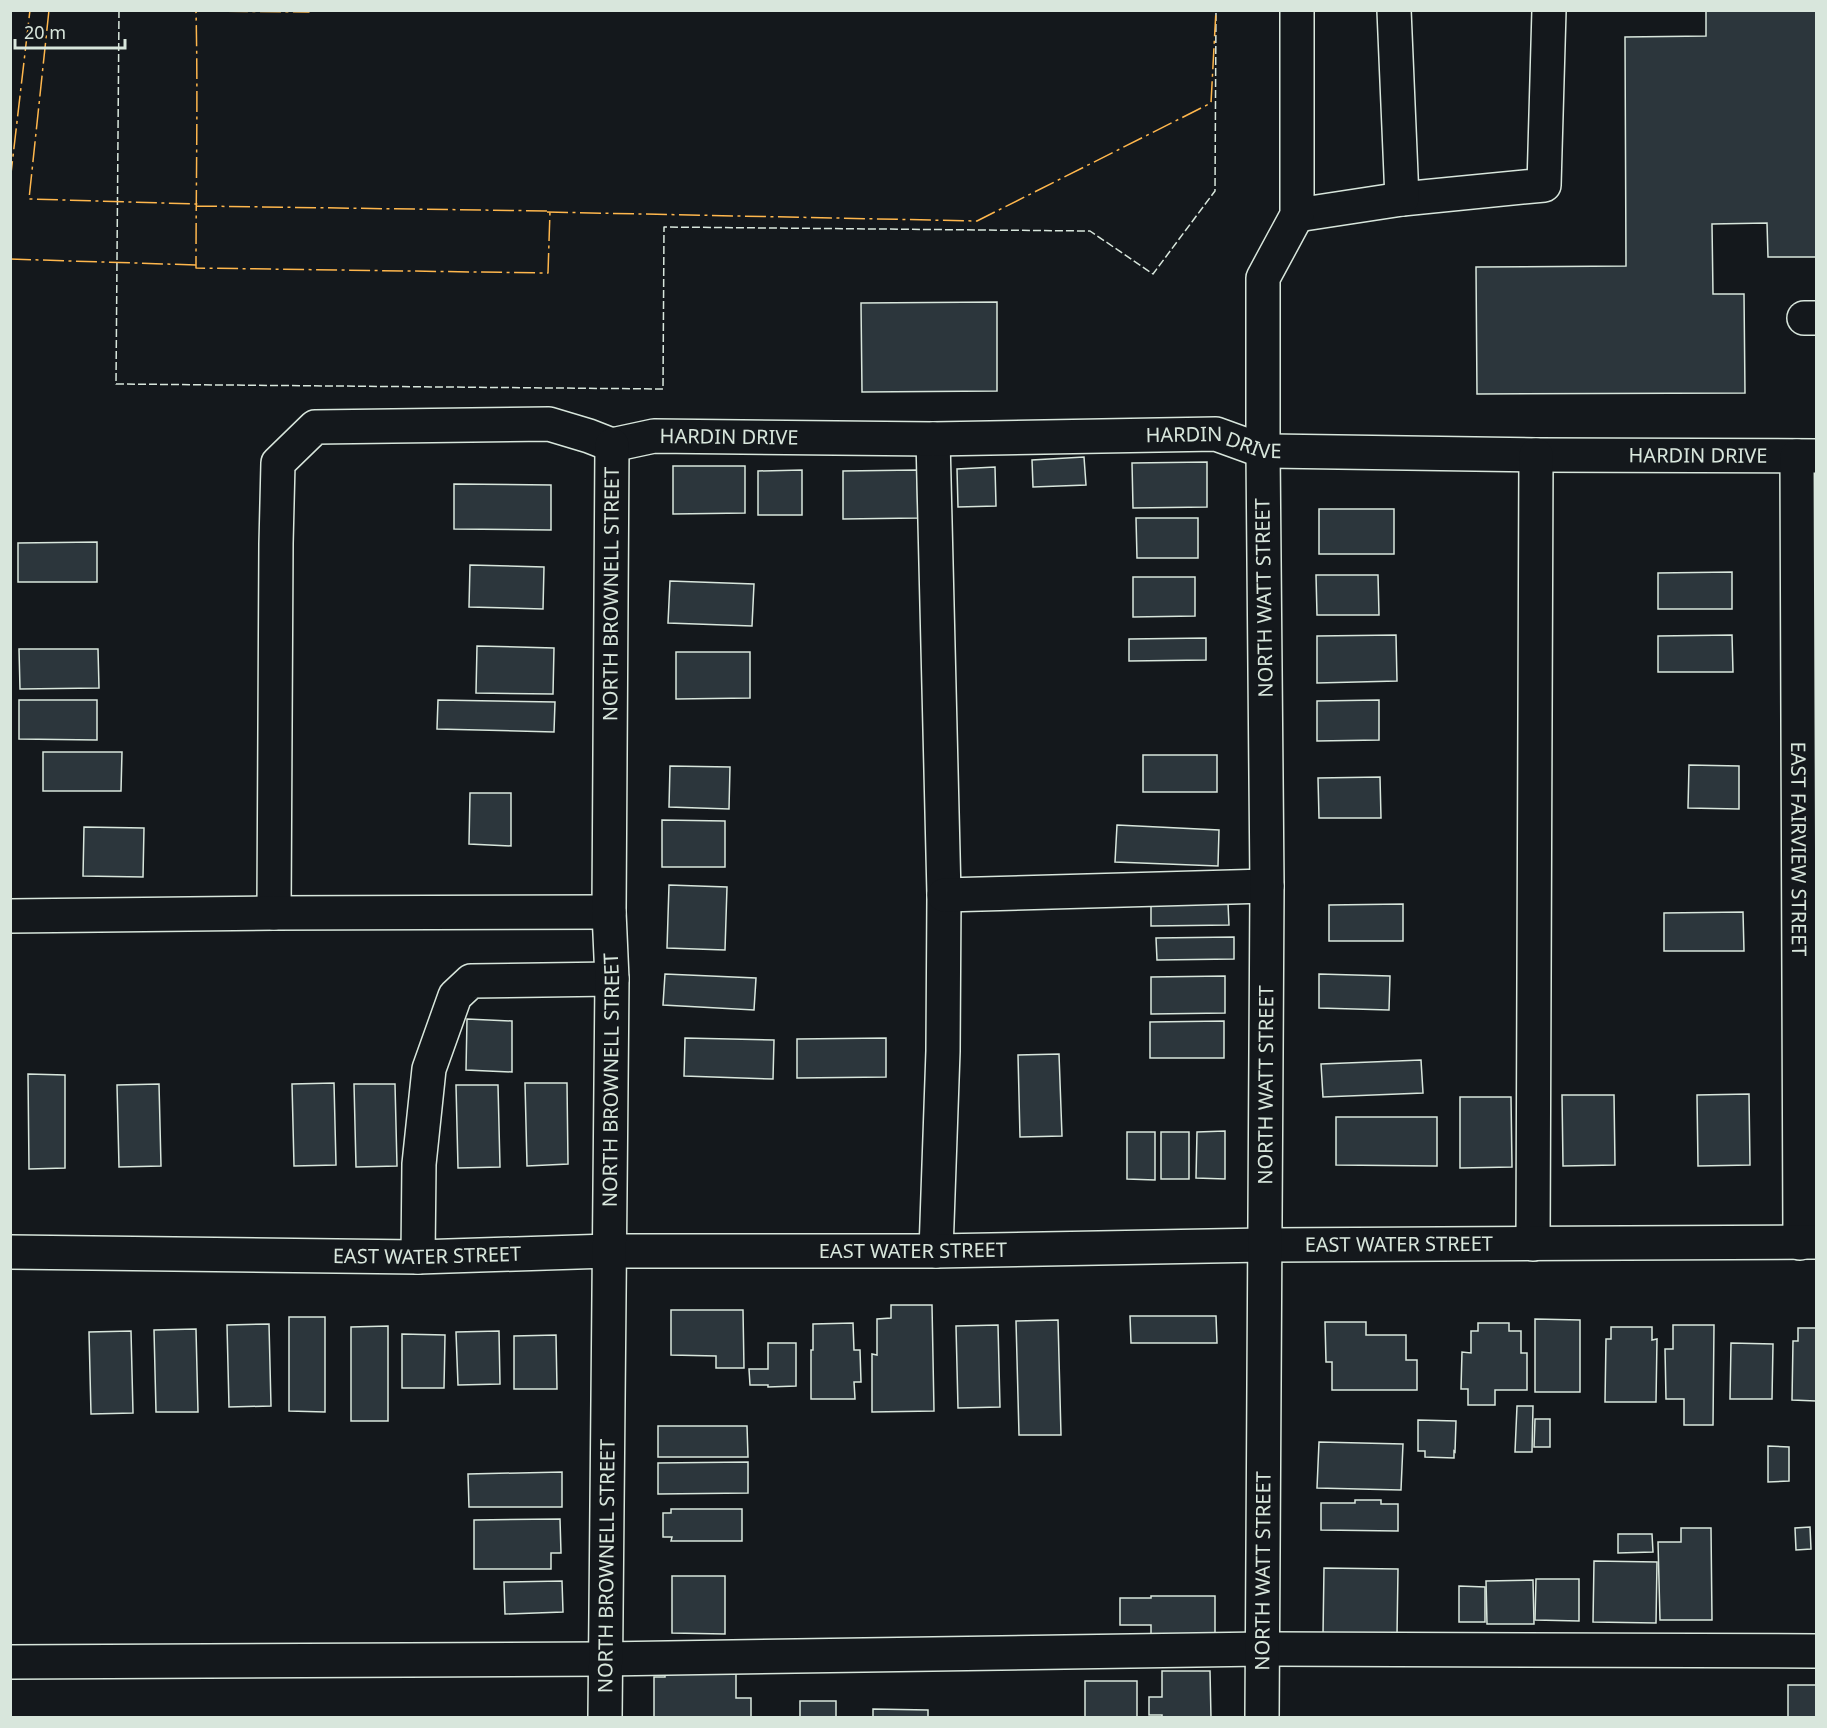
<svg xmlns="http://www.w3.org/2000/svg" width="1827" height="1728" viewBox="0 0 1827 1728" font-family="'Noto Sans',sans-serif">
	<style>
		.building { fill: #2c363c; stroke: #d8e6dc; stroke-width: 1.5 }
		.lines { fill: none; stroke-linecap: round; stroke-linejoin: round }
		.minor-casing { stroke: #d8e6dc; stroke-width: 36 }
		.minor { stroke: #14181c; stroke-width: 33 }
		.fence { stroke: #d8e6dc; stroke-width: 1.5; stroke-dasharray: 8 3; stroke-linecap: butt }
		.power { stroke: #ffb74d; stroke-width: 1.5; stroke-dasharray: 21 4.5 3 4.5; stroke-linecap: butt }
		.labels { text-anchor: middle; stroke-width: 4.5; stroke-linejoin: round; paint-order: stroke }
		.street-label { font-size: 20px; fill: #d8e6dc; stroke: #14181c }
	</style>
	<rect width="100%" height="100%" fill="#14181c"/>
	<g class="building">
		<polygon points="1706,10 1816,10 1816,257 1768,257 1767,223 1712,224 1713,294 1744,294 1745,393 1477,394 1476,267 1626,266 1625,37 1706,36"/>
		<polygon points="997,302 997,391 862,392 861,303"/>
		<polygon points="1084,457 1086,485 1033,487 1032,460"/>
		<polygon points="1207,462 1207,507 1133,508 1132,463"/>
		<polygon points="673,466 745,466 745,513 673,514"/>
		<polygon points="995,467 996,506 958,507 957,469"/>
		<polygon points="802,470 802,515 758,515 758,471"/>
		<polygon points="917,470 918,518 843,519 843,471"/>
		<polygon points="454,484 551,485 551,530 454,529"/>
		<rect x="1319" y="509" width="75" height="45"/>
		<polygon points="1136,518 1198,518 1198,558 1137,558"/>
		<polygon points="97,542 97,582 18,582 18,543"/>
		<polygon points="470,565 544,567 543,609 469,607"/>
		<polygon points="1732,572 1732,609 1658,609 1658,573"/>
		<polygon points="1316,575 1378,575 1379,615 1317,615"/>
		<polygon points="1133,577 1195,577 1195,616 1133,617"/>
		<polygon points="670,581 754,584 752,626 668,623"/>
		<polygon points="1396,635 1397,681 1317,683 1317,636"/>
		<polygon points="1732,635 1733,672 1658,672 1658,636"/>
		<polygon points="1206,638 1206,660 1129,661 1129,639"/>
		<polygon points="477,646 554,648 553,694 476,693"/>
		<polygon points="19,649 98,649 99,688 20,689"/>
		<polygon points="676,652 750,652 750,698 676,699"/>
		<polygon points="19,700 97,700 97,740 19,739"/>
		<polygon points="438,700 555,702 554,732 437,729"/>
		<polygon points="1379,700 1379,740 1317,741 1317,701"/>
		<polygon points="43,752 122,752 121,791 43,791"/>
		<rect x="1143" y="755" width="74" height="37"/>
		<polygon points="1689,765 1739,766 1739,809 1688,808"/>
		<polygon points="670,766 730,767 729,809 669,807"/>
		<polygon points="1380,777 1381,818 1319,818 1318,778"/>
		<polygon points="470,793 511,793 511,846 469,844"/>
		<polygon points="662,820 725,821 725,867 662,867"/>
		<polygon points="1117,825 1219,830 1218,866 1115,862"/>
		<polygon points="84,827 144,828 143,877 83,876"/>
		<polygon points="669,885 727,887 725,950 667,948"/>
		<polygon points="1228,903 1229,925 1151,926 1151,904"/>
		<polygon points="1403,904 1403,941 1329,941 1329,905"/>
		<polygon points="1743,912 1744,951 1664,951 1664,913"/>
		<polygon points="1234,937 1234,959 1157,960 1156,938"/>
		<polygon points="665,974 756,978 754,1010 663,1005"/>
		<polygon points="1319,974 1390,976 1389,1010 1319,1008"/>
		<polygon points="1225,976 1225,1013 1151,1014 1151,977"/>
		<polygon points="467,1019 512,1021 512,1072 466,1070"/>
		<polygon points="1224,1021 1224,1058 1150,1058 1150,1022"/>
		<polygon points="685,1038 774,1040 773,1079 684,1076"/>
		<polygon points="886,1038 886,1077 797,1078 797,1039"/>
		<polygon points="1059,1054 1062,1136 1020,1137 1018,1055"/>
		<polygon points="1421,1060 1423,1093 1323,1097 1321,1064"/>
		<polygon points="28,1074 65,1075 65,1168 29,1169"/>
		<polygon points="334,1083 336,1165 294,1166 292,1084"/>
		<polygon points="525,1083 567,1083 568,1164 527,1166"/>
		<polygon points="159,1084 161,1166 119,1167 117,1085"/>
		<polygon points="354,1084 395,1084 397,1166 356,1167"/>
		<polygon points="456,1085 498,1085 500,1167 458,1168"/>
		<polygon points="1749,1094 1750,1165 1698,1166 1697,1095"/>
		<polygon points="1562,1095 1614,1095 1615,1165 1563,1166"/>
		<polygon points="1460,1097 1511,1097 1512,1167 1460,1168"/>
		<polygon points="1336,1117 1437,1117 1437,1166 1336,1165"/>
		<polygon points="1225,1131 1225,1179 1196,1178 1197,1132"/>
		<polygon points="1127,1132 1155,1132 1155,1180 1127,1179"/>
		<rect x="1161" y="1132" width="28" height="47"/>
		<polygon points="891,1305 932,1305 934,1411 872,1412 872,1354 877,1355 877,1319 891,1318"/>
		<polygon points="671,1310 743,1310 744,1368 716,1368 716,1356 671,1355"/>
		<polygon points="1130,1316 1216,1316 1217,1343 1131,1343"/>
		<polygon points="289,1317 325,1317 325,1412 289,1411"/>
		<polygon points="1535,1319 1580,1320 1580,1392 1535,1392"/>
		<polygon points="1058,1320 1061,1435 1019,1435 1016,1321"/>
		<polygon points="1325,1322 1366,1322 1366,1335 1406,1335 1406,1360 1417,1360 1417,1390 1332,1390 1332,1362 1326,1362"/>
		<polygon points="853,1323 854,1350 860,1350 861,1382 854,1382 855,1399 811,1399 811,1350 813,1350 813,1324"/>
		<polygon points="1478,1323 1509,1323 1509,1331 1521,1331 1521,1353 1527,1353 1527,1390 1495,1390 1495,1405 1468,1405 1468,1389 1461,1389 1462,1352 1471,1353 1471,1331 1478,1331"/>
		<polygon points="269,1324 271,1406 229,1407 227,1325"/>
		<polygon points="998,1325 1000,1407 958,1408 956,1326"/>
		<polygon points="1673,1325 1714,1325 1713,1425 1684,1425 1684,1399 1666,1399 1665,1349 1673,1349"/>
		<polygon points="388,1326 388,1421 351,1421 351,1327"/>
		<polygon points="1611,1327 1652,1327 1652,1340 1657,1339 1656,1402 1605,1402 1606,1339 1611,1339"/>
		<polygon points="1798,1328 1816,1328 1816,1401 1792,1400 1793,1341 1798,1341"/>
		<polygon points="196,1329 198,1412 156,1412 154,1330"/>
		<polygon points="131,1331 133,1413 91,1414 89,1332"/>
		<polygon points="499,1331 500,1384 458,1385 456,1332"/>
		<polygon points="402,1334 445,1335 444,1388 402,1388"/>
		<polygon points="556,1335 557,1389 514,1389 514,1336"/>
		<polygon points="768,1343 796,1343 796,1386 768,1387 768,1385 750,1385 749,1369 768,1369"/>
		<polygon points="1731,1343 1773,1344 1772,1399 1730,1399"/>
		<polygon points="1517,1406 1533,1406 1532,1452 1515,1452"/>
		<polygon points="1535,1419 1550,1419 1550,1447 1534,1447"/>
		<polygon points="1418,1420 1456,1421 1455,1452 1454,1451 1454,1458 1425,1457 1425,1451 1418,1451"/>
		<polygon points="658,1426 747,1426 748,1457 658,1457"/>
		<polygon points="1319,1442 1403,1444 1401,1490 1317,1488"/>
		<polygon points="1768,1446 1789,1447 1789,1481 1768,1482"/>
		<polygon points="748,1462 748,1493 658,1494 658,1463"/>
		<polygon points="562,1472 562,1507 469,1507 468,1474"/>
		<polygon points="1355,1500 1381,1500 1381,1504 1398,1504 1398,1531 1321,1530 1321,1503 1355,1503"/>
		<polygon points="671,1509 742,1509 742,1541 671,1541 672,1537 663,1537 663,1513 671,1513"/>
		<polygon points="560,1519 561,1553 551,1553 551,1569 474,1569 474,1520"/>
		<polygon points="1810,1527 1811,1549 1796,1550 1795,1528"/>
		<polygon points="1681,1528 1711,1528 1712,1620 1660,1620 1658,1542 1681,1542"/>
		<polygon points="1618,1534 1652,1534 1653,1552 1618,1553"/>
		<polygon points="1594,1561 1657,1562 1656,1623 1593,1622"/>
		<polygon points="1324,1568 1398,1569 1397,1636 1323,1635"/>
		<polygon points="672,1576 725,1576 725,1634 672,1633"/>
		<polygon points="1536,1579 1579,1579 1579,1621 1535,1620"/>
		<polygon points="1533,1580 1534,1624 1487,1624 1486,1581"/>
		<polygon points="562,1581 563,1612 505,1614 504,1582"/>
		<polygon points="1459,1586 1485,1587 1485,1622 1459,1622"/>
		<polygon points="1151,1596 1215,1596 1215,1641 1151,1641 1151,1625 1120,1625 1120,1598 1151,1598"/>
		<polygon points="1162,1671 1210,1671 1211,1718 1162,1718 1162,1715 1149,1715 1149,1697 1162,1697"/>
		<polygon points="665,1672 736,1672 736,1698 751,1698 751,1718 654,1718 654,1677 665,1677"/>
		<rect x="1085" y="1681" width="52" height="37"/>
		<rect x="1788" y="1685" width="28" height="33"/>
		<rect x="800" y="1701" width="36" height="17"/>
		<polygon points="873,1709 928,1710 928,1718 873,1718"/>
	</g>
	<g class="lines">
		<g class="minor-casing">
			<g id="minor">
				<polyline points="1402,199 1544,185 1549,10"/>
				<polyline points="1297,215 1402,199 1394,10"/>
				<polyline points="1804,318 1816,318"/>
				<polyline points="933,439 944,895 943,1051 936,1251"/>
				<path id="s1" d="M612,445L654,436L933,439L1216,434L1263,451L1536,455L1816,456"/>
				<path id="s2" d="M1797,456L1800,1243"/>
				<polyline points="944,895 1267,886"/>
				<polyline points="274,913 276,544 278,463 315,427 549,424 589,436 612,445"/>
				<polyline points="10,916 274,913 609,912"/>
				<polyline points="1533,1244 1536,455"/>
				<path id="s3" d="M10,1252L418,1257L609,1251H936L1264,1245L1816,1242"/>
				<polyline points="418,1257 419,1164 429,1069 455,996 471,981 612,979"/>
				<polyline points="10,1662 604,1659 1262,1649 1816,1651"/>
				<path id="s4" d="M605,1718L612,979L609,912L612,445"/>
				<path id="s5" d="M1262,1718L1267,886L1263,451V278L1297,215V10"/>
			</g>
		</g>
		<use href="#minor" class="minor"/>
		<polyline class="fence" points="119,10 116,384 663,389 664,227 1090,231 1153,274 1215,191 1216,10"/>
		<g class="power">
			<polyline points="49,10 29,199 198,204"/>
			<polyline points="10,182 30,10"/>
			<path d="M196,206L550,211L548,273L196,268C196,182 198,97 196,11L309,12V10"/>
			<polyline points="547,212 977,221 1211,103 1216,10"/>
			<polyline points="10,259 196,265"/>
		</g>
	</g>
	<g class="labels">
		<g class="street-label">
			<text dy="7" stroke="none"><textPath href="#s1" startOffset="118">HARDIN DRIVE</textPath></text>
			<text dy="7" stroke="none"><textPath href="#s1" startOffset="604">HARDIN DRIVE</textPath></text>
			<text dy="7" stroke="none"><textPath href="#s1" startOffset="1090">HARDIN DRIVE</textPath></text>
			<text dy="7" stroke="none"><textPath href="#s4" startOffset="1124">NORTH BROWNELL STREET</textPath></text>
			<text transform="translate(1264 598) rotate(-91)" y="7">NORTH WATT STREET</text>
			<text dy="7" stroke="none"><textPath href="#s2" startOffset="393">EAST FAIRVIEW STREET</textPath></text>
			<text dy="7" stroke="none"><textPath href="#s4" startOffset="638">NORTH BROWNELL STREET</textPath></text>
			<text dy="7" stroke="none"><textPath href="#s5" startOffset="633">NORTH WATT STREET</textPath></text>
			<text dy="7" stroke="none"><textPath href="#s3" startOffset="1389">EAST WATER STREET</textPath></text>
			<text dy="7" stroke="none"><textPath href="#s3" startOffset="903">EAST WATER STREET</textPath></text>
			<text dy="7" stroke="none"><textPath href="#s3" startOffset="417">EAST WATER STREET</textPath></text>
			<text dy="7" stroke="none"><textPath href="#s4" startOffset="152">NORTH BROWNELL STREET</textPath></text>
			<text dy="7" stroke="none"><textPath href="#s5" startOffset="147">NORTH WATT STREET</textPath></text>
		</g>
	</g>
	<rect width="1827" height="1728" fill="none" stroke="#d8e6dc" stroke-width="24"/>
	<path d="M15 39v9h110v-9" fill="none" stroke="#d8e6dc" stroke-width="3"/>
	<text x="24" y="39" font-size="18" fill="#d8e6dc" stroke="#14181c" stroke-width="4.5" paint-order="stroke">20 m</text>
</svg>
